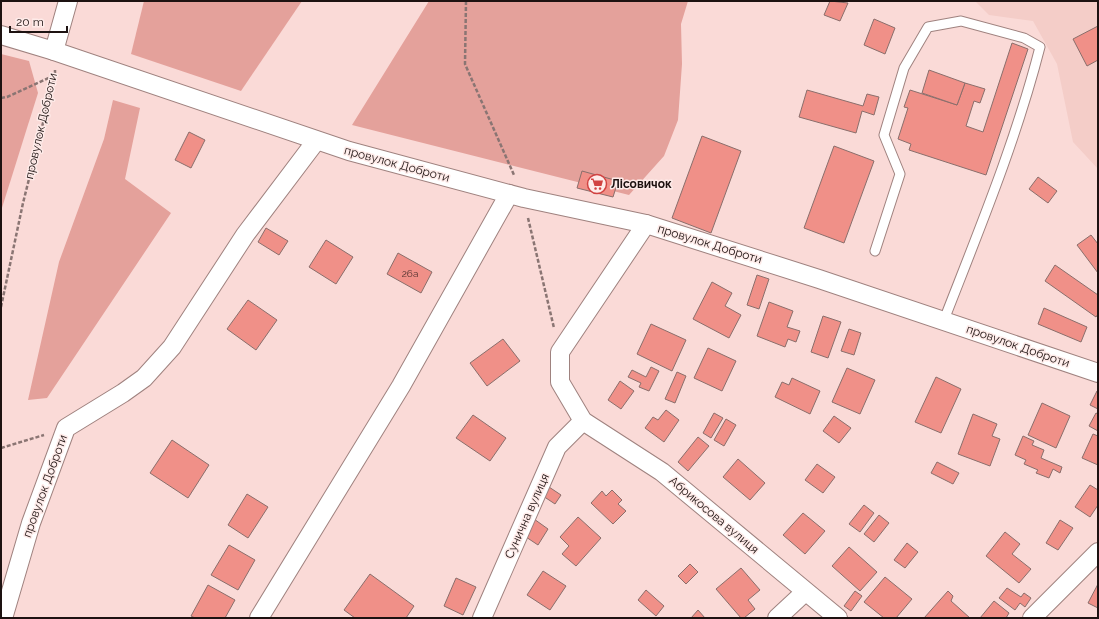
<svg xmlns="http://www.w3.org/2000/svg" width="1099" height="619" viewBox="0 0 1099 619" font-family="Raleway,sans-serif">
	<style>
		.built { fill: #f4cdc8 }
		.green { fill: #e4a19b }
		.building { fill: #f09088; stroke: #8a6e6b }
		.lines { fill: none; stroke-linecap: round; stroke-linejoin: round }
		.service-casing { stroke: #9f827f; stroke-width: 11 }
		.minor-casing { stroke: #9f827f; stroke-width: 20 }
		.path { stroke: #8a7573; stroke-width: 2.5; stroke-dasharray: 4 2; stroke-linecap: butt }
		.service { stroke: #fff; stroke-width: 9 }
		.minor { stroke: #fff; stroke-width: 18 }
		.labels { text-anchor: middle; stroke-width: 3; stroke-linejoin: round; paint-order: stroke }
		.number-label { font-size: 10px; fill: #52322f }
		.street-label { font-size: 12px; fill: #1d1211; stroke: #feebe9 }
		.poi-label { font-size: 12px; font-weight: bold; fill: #1d1211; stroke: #feebe9; text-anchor: start }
	</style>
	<rect width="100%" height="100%" fill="#fadad7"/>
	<polygon class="built" points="975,1 1098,1 1098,169 1073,142 1057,64 1033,21 989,15"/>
	<g class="green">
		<polygon points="144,1 302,1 241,91 131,54"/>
		<polygon points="429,1 688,1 681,24 682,64 678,120 664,156 629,195 352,125"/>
		<polygon points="1,54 29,61 38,93 1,211"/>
		<polygon points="113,100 140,108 125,179 171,213 47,398 28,400 59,262 104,139"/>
	</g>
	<g class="building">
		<polygon points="830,1 848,3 840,21 824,15"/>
		<polygon points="874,19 895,28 885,54 864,45"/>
		<polygon points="1098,26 1098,60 1087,66 1073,39"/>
		<polygon points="1012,43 1028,49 986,175 909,150 911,144 898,139 908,108 904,107 910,90 957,105 965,83 985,89 980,103 974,101 966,126 983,132"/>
		<polygon points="929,70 965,83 957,105 922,93"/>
		<polygon points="807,90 863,106 867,94 879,97 874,115 862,111 856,133 799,117"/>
		<polygon points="189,132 205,140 191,168 175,160"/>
		<polygon points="702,136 741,151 711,233 672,218"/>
		<polygon points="834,146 874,161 844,243 804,228"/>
		<polygon points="582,171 618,181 613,197 577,188"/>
		<polygon points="1038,177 1057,191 1048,203 1029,189"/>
		<polygon points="266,228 288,241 279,255 258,242"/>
		<polygon points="1091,235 1098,244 1098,273 1077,245"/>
		<polygon points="326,240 353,257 336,284 309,267"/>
		<polygon points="398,253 432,272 421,293 387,274"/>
		<polygon points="1055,265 1098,295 1098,314 1096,317 1045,281"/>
		<polygon points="757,275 769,279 759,309 747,305"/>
		<polygon points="712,282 732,293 725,306 741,315 729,338 693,319"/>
		<polygon points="248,300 277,320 256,350 227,329"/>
		<polygon points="769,302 793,311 787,327 800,331 796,342 788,339 785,347 757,336"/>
		<polygon points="1044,308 1087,327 1081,342 1038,324"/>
		<polygon points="823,316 841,322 828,358 811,352"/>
		<polygon points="651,324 686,340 672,371 637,354"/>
		<polygon points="849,329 861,333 854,355 841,351"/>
		<polygon points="503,339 520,361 487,386 470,363"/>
		<polygon points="708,348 736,361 722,391 694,378"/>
		<polygon points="651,367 659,371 649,391 639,387 641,383 628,377 632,370 646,377"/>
		<polygon points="847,368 875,380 860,414 832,402"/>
		<polygon points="677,372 686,376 675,403 665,399"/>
		<polygon points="936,377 961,389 941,433 915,422"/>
		<polygon points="792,378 820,391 810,414 775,397 782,382 789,385"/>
		<polygon points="620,381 634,391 621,409 608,400"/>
		<polygon points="1097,391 1098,392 1098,409 1090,405"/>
		<polygon points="1042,403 1070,416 1056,448 1028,435"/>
		<polygon points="666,410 679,420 664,442 645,428 653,417 658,420"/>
		<polygon points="714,413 723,418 711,438 703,433"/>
		<polygon points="1096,413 1098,414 1098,431 1089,426"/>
		<polygon points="973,414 997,424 992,436 1000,439 990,466 958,454"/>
		<polygon points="473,415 506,438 490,461 456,438"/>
		<polygon points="834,416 851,428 839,443 823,431"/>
		<polygon points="726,419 736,425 724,446 714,440"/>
		<polygon points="1093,434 1098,436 1098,465 1082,458"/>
		<polygon points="1023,436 1034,441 1032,445 1044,450 1041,458 1062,467 1060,473 1053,469 1049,478 1036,473 1038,470 1024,464 1026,460 1015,455"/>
		<polygon points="698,437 709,446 688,471 678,462"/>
		<polygon points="172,440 209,465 188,498 150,473"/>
		<polygon points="738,459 765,483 750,500 723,477"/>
		<polygon points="937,462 959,473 953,484 931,473"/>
		<polygon points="817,464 835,477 823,493 805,480"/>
		<polygon points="1090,485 1098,490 1098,505 1090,517 1075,507"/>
		<polygon points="549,487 561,495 555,504 543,496"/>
		<polygon points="612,490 622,500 618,504 626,511 613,524 591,503 602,491 606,496"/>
		<polygon points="247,494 268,507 248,538 228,525"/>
		<polygon points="864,505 874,513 860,532 849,524"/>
		<polygon points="803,513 825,531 805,554 783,535"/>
		<polygon points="879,515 889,523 874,542 864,534"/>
		<polygon points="578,517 601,538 576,566 562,554 569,546 560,537"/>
		<polygon points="534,519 548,529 538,545 523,535"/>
		<polygon points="1060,520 1073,528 1058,550 1046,543"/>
		<polygon points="1005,532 1020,544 1012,554 1031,569 1019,583 986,556"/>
		<polygon points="907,543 918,552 905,568 894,560"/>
		<polygon points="229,545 255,560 238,590 211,575"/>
		<polygon points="849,547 877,572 860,591 832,566"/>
		<polygon points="690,564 698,572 686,584 678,576"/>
		<polygon points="741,568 760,590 748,600 755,609 744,618 741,618 716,589"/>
		<polygon points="543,571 566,586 550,610 527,595"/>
		<polygon points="370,574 414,606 406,618 355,618 344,610"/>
		<polygon points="885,577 912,599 896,618 884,618 864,602"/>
		<polygon points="456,578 476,587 463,615 444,606"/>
		<polygon points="1098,584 1098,608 1088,603"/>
		<polygon points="208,585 235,600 225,618 195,618 191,616"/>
		<polygon points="1007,588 1021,597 1024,593 1031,598 1025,607 1020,603 1015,610 999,598"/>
		<polygon points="646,590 664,606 656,616 638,600"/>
		<polygon points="855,591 862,596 851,611 844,606"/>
		<polygon points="948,591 953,596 951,601 970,618 924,618"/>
		<polygon points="994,601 1009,613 1006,618 980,618"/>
		<polygon points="698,610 705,618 691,618"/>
	</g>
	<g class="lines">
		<g class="service-casing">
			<path id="service" d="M875,251L900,174L884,135L904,68L928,27L961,21L1024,38L1040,47C1016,141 979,230 944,320"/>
		</g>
		<g class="minor-casing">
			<g id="minor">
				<polyline points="1,35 54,51 68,1"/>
				<polyline points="54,51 349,151 524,198 646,224 819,279 1098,373"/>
				<polyline points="646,224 560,352 560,382 583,421 662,472 838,618"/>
				<polyline points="4,615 31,523 66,428 123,393 144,378 172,347 245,235 316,141"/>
				<polyline points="259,618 401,386 509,194"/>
				<polyline points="482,618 557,447 583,421"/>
				<polyline points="777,618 805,592"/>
				<polyline points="1032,618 1098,552"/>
			</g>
		</g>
		<g class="path">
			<polyline points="466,1 465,64 514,175"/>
			<polyline points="1,98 7,97 55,75"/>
			<polyline points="528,218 554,328"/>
			<polyline points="1,307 23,203 55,75 55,70"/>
			<polyline points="1,448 44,435"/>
		</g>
		<use href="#service" class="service"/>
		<use href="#minor" class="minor"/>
	</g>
	<defs>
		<g id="supermarket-ring" transform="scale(1)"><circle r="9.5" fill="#feebe9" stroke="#d14241" stroke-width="1.5"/><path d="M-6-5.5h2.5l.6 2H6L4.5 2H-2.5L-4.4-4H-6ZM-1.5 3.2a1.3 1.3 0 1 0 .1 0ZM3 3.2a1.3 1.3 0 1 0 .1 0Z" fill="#d14241"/></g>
	</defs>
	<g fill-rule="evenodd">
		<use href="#supermarket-ring" x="597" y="184"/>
	</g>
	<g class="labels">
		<g class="number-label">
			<text x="410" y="277">26а</text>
		</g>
		<g class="street-label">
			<text transform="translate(41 126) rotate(-77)" y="4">провулок Доброти</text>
			<text transform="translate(397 164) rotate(15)" y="4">провулок Доброти</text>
			<text transform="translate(710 244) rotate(17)" y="4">провулок Доброти</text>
			<text transform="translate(1018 346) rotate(19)" y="4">провулок Доброти</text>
			<text transform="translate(45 486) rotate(-70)" y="4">провулок Доброти</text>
			<text transform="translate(714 515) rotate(40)" y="4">Абрикосова вулиця</text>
			<text transform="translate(527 516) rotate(-66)" y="4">Сунична вулиця</text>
		</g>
		<g class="poi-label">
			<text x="611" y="188">Лісовичок</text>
		</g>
	</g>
	<rect width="1099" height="619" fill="none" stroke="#1d1211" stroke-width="4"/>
	<path d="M10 26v6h57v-6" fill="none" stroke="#1d1211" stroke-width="2"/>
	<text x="16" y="26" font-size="12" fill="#1d1211" stroke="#feebe9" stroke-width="3" paint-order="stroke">20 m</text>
</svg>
